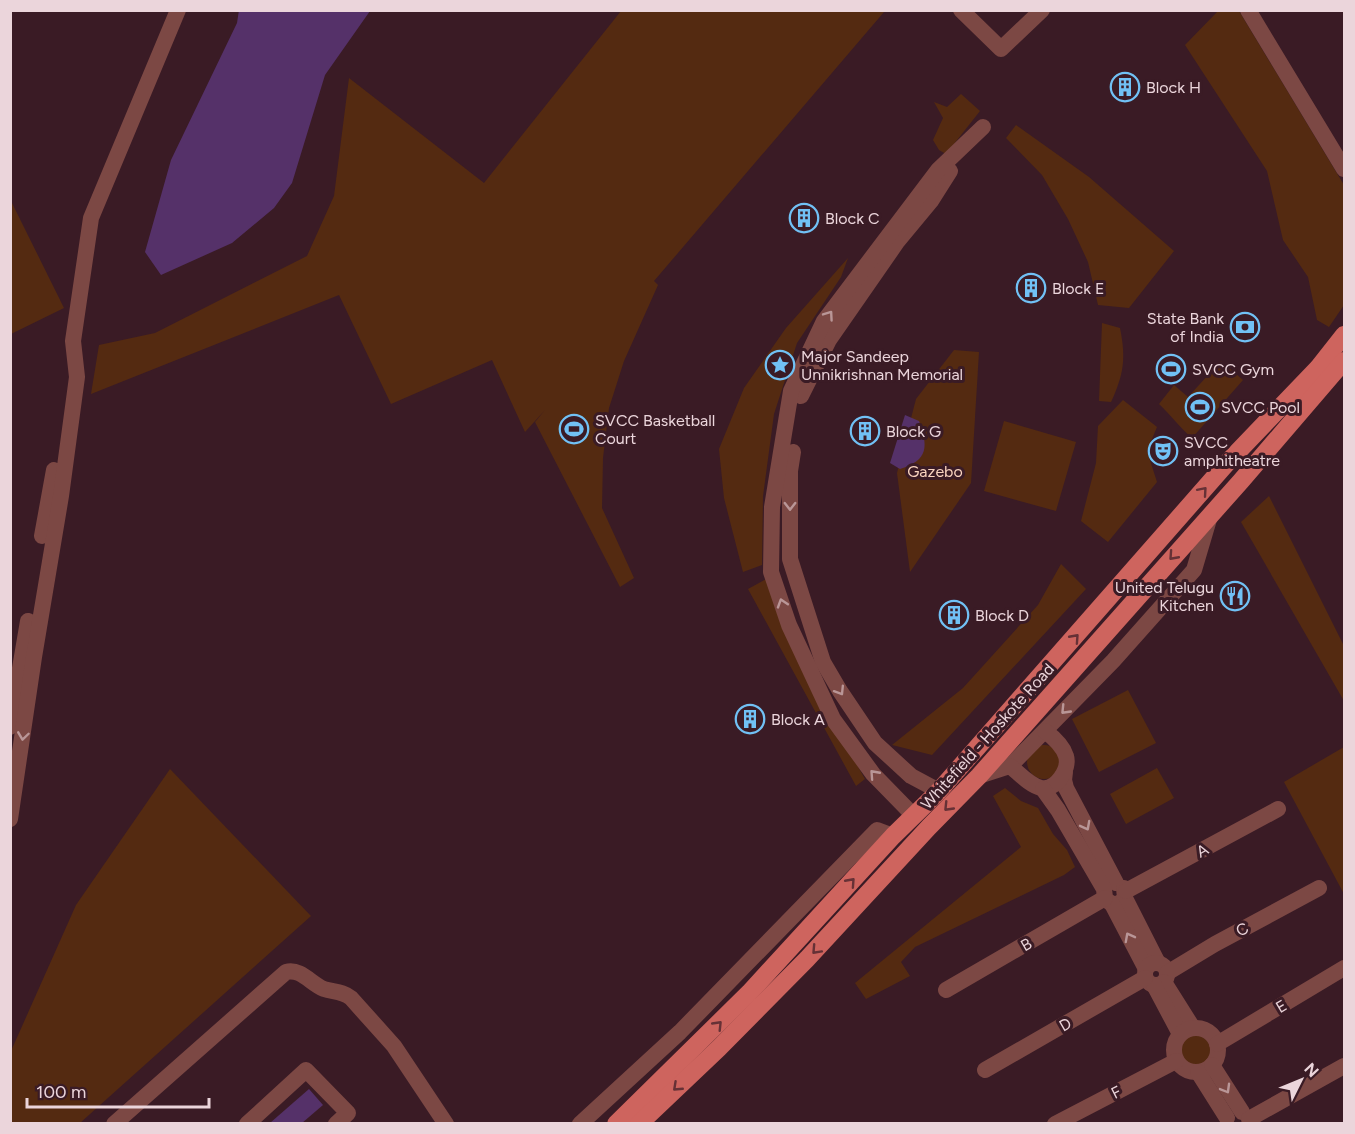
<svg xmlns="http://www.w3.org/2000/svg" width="1355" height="1134" viewBox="0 0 1355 1134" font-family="Figtree,sans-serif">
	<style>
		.green { fill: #542a11 }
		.water { fill: #553169 }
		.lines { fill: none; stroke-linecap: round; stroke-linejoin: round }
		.minor { stroke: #7c4844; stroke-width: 16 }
		.major { stroke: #ce645e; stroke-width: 18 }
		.oneway { stroke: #b99697 }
		.oneway2 { stroke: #663136 }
		.labels { text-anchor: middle; stroke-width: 6; stroke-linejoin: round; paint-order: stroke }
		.poi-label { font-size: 16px; fill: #ebd5db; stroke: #3a1b25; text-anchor: start }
		.park-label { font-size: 16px; fill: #fad4bf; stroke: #3a1b25 }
		.street-label { font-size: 16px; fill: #ebd5db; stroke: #3a1b25 }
	</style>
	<rect width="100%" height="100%" fill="#3a1b25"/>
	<g class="green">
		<polygon points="882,11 884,12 654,281 658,285 624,361 609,408 603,458 602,508 634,578 620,587 535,422 545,410 525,432 492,360 391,404 339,295 91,394 99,345 155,333 307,256 334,196 349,78 484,183 621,11"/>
		<polygon points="1218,11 1239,11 1344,185 1344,305 1329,327 1317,320 1308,277 1283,240 1267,171 1185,45"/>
		<polygon points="961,94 980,111 946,154 939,150 933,140 943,118 934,102 947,107"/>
		<polygon points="1016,125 1089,177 1174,251 1129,308 1098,305 1088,262 1068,219 1042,175 1006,138"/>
		<polygon points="10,199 64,308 11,334 10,334"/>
		<polygon points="848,258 841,277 797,343 774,414 763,496 762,565 743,572 724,498 719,449 744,388 786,328"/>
		<path d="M1102,323L1120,328C1126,358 1124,374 1111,402L1099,401Z"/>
		<polygon points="954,350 979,352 971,483 910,572 897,473 916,399"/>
		<path d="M1221,361L1243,380L1192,438C1179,427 1171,415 1159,404L1174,385L1188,397Z"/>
		<polygon points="1123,400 1157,427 1147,451 1157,482 1108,542 1081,521 1096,463 1098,426"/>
		<polygon points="1004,421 1076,442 1056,511 984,491"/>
		<polygon points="1269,496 1344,646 1344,701 1241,522"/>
		<polygon points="1061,564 1086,589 932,755 892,745 963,688 1038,605"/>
		<polygon points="770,577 818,696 865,779 856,786 748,589"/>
		<polygon points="1128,690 1156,743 1099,772 1072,719"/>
		<circle cx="1044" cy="762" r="17"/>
		<polygon points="1344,747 1344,894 1284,782"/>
		<polygon points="1157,768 1174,798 1126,824 1110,794"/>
		<polygon points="170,769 311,916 80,1123 11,1123 11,1051 76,905"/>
		<polygon points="1005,788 1021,801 1038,808 1053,834 1067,850 1075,867 1064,875 915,947 901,962 910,976 866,999 855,983 1021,847 993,796"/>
		<circle cx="1195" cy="1051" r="16"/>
	</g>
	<g class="water">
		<polygon points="239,10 370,11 325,75 292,183 274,208 232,243 161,275 145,252 171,160 237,23"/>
		<path d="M905,415L919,421C928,446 929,460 900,469L890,463Z"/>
		<polygon points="309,1089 323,1105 302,1123 270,1123"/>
	</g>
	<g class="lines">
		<g class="minor">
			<polyline points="961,10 1001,49 1042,10"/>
			<polyline points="1248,10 1344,169"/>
			<polyline points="801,396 829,340 897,242 931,201 950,171"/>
			<polyline points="793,452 790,471 790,559 823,662 840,691 875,743 911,776 939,791"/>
			<polyline points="42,536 54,470"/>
			<polyline points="10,727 28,621"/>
			<polyline points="1010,766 1113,661 1194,570 1210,516"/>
			<polyline points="1065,772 1064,780 1066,788 1116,883"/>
			<path d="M979,776L1010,766C1019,773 1029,785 1041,788C1056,791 1070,769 1066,756C1063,746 1053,737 1045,731"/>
			<path d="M1043,789L1058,810L1104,889L1105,898C1111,906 1119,906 1125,898"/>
			<polyline points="914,816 873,774 833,719 789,625 771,572 772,507 791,391 824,321 938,170 983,127"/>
			<polyline points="10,819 34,657 61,496 77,377 73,341 91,218 178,10"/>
			<polyline points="1124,888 1125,898 1158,963"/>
			<polyline points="1126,891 1278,809"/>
			<polyline points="1112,904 1146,969"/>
			<circle cx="1156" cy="974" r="11"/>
			<polyline points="1167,973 1215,944 1319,888"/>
			<polyline points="1164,982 1193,1028"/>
			<polyline points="1154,985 1180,1034"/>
			<polyline points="946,990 1105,898"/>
			<circle cx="1196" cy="1050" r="22"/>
			<polyline points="1217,1044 1344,968"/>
			<polyline points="1212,1065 1242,1112"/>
			<polyline points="985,1070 1145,978"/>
			<polyline points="1198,1072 1227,1118"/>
			<polyline points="1249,1119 1344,1066"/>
			<path d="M114,1124L286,972C301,968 311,984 324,989C333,992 343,991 351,998L394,1046L446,1124"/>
			<polyline points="247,1124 306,1070 348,1113 336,1124"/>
			<polyline points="580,1124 680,1032 877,830 893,836"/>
			<polyline points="1055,1124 1176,1061"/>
		</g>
		<g class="major">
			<polyline points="616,1124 749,993 893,836 939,791 1226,464 1318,368 1344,335"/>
			<polyline points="639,1124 719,1048 807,959 929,827 979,776 1241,481 1344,361"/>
		</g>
	</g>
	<defs><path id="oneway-chevron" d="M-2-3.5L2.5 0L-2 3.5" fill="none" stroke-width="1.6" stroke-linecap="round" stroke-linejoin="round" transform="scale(1.5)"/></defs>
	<g class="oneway">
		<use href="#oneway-chevron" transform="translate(829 315) rotate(-55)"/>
		<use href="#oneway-chevron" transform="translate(790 506) rotate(90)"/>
		<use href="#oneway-chevron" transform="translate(782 603) rotate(-108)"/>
		<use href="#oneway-chevron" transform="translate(840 691) rotate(58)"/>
		<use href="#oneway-chevron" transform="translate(1065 710) rotate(134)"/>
		<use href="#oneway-chevron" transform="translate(23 736) rotate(98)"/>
		<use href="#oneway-chevron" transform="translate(874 774) rotate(-132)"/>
		<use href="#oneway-chevron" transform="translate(1086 826) rotate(62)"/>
		<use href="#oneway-chevron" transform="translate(1129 937) rotate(-118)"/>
		<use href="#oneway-chevron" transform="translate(1226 1089) rotate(60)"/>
	</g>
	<g class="oneway2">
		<use href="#oneway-chevron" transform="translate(1203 491) rotate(-49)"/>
		<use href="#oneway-chevron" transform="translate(1173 556) rotate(132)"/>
		<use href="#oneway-chevron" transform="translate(1075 638) rotate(-48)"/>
		<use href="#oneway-chevron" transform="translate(948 807) rotate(134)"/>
		<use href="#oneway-chevron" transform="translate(851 882) rotate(-48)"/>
		<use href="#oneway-chevron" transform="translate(816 950) rotate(133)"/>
		<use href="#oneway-chevron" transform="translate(718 1025) rotate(-46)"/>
		<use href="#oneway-chevron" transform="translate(677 1087) rotate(137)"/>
	</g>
	<defs>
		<g id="building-ring" transform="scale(1.5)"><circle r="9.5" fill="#3a1b25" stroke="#71c1f5" stroke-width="1.5"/><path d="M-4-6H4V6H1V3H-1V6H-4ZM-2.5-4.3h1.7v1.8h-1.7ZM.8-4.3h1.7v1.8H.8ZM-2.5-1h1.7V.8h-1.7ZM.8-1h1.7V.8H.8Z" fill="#71c1f5"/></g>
		<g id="bank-ring" transform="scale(1.5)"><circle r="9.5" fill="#3a1b25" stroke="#71c1f5" stroke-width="1.5"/><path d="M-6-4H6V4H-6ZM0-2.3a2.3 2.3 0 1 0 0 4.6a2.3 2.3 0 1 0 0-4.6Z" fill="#71c1f5"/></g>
		<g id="sight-ring" transform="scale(1.5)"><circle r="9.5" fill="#3a1b25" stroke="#71c1f5" stroke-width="1.5"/><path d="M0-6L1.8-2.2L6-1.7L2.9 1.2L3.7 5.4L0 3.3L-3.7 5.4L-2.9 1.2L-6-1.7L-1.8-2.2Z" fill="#71c1f5"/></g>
		<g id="stadium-ring" transform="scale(1.5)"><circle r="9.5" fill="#3a1b25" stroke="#71c1f5" stroke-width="1.5"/><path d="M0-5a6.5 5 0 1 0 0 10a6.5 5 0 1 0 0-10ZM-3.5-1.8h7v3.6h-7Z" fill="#71c1f5"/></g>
		<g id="theatre-ring" transform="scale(1.5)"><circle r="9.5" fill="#3a1b25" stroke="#71c1f5" stroke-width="1.5"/><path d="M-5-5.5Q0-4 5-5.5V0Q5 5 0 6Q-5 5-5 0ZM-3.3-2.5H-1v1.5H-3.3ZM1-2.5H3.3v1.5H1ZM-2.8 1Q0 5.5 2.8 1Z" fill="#71c1f5"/></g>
		<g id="restaurant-ring" transform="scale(1.5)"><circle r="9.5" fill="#3a1b25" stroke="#71c1f5" stroke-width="1.5"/><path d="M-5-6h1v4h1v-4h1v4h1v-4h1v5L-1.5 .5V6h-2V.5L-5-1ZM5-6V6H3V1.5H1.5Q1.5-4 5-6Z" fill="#71c1f5"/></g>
	</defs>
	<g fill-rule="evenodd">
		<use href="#building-ring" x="1125" y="87"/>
		<use href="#building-ring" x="804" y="218"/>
		<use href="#building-ring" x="1031" y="288"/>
		<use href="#bank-ring" x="1245" y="327"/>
		<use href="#sight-ring" x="780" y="365"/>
		<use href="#stadium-ring" x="1171" y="369"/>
		<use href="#stadium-ring" x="1200" y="407"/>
		<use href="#stadium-ring" x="574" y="429"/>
		<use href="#building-ring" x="865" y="431"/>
		<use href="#theatre-ring" x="1163" y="451"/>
		<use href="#restaurant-ring" x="1235" y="596"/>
		<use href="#building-ring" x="954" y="615"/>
		<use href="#building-ring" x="750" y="719"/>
	</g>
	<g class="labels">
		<g class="poi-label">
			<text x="1146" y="93">Block H</text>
			<text x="825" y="224">Block C</text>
			<text x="1052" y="294">Block E</text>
			<text x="1224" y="324" text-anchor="end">State Bank<tspan x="1224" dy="18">of India</tspan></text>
			<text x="801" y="362">Major Sandeep<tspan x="801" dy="18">Unnikrishnan Memorial</tspan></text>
			<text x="1192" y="375">SVCC Gym</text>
			<text x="1221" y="413">SVCC Pool</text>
			<text x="595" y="426">SVCC Basketball<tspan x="595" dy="18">Court</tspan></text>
			<text x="886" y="437">Block G</text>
			<text x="1184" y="448">SVCC<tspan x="1184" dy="18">amphitheatre</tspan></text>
			<text x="1214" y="593" text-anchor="end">United Telugu<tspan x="1214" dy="18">Kitchen</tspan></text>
			<text x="975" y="621">Block D</text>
			<text x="771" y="725">Block A</text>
		</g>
		<g class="park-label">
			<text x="935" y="477">Gazebo</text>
		</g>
		<g class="street-label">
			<text transform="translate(987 736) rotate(-48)" y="6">Whitefield - Hoskote Road</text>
			<text transform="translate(1202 850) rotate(-29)" y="6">A</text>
			<text transform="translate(1242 929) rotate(-29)" y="6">C</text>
			<text transform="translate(1026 944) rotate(-30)" y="6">B</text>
			<text transform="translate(1281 1006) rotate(-31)" y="6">E</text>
			<text transform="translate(1065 1024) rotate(-30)" y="6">D</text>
			<text transform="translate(1116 1092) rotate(-27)" y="6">F</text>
		</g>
	</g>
	<rect width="1355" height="1134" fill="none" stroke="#ebd5db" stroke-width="24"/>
	<g transform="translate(1301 1080) rotate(47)" stroke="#3a1b25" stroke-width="4.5" paint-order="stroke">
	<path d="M0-4.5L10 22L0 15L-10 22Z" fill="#ebd5db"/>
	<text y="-9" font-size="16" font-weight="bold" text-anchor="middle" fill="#ebd5db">N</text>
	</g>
	<path d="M27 1098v9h182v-9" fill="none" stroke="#ebd5db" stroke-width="3"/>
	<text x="36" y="1098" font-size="18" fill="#ebd5db" stroke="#3a1b25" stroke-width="4.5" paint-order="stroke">100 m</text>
</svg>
